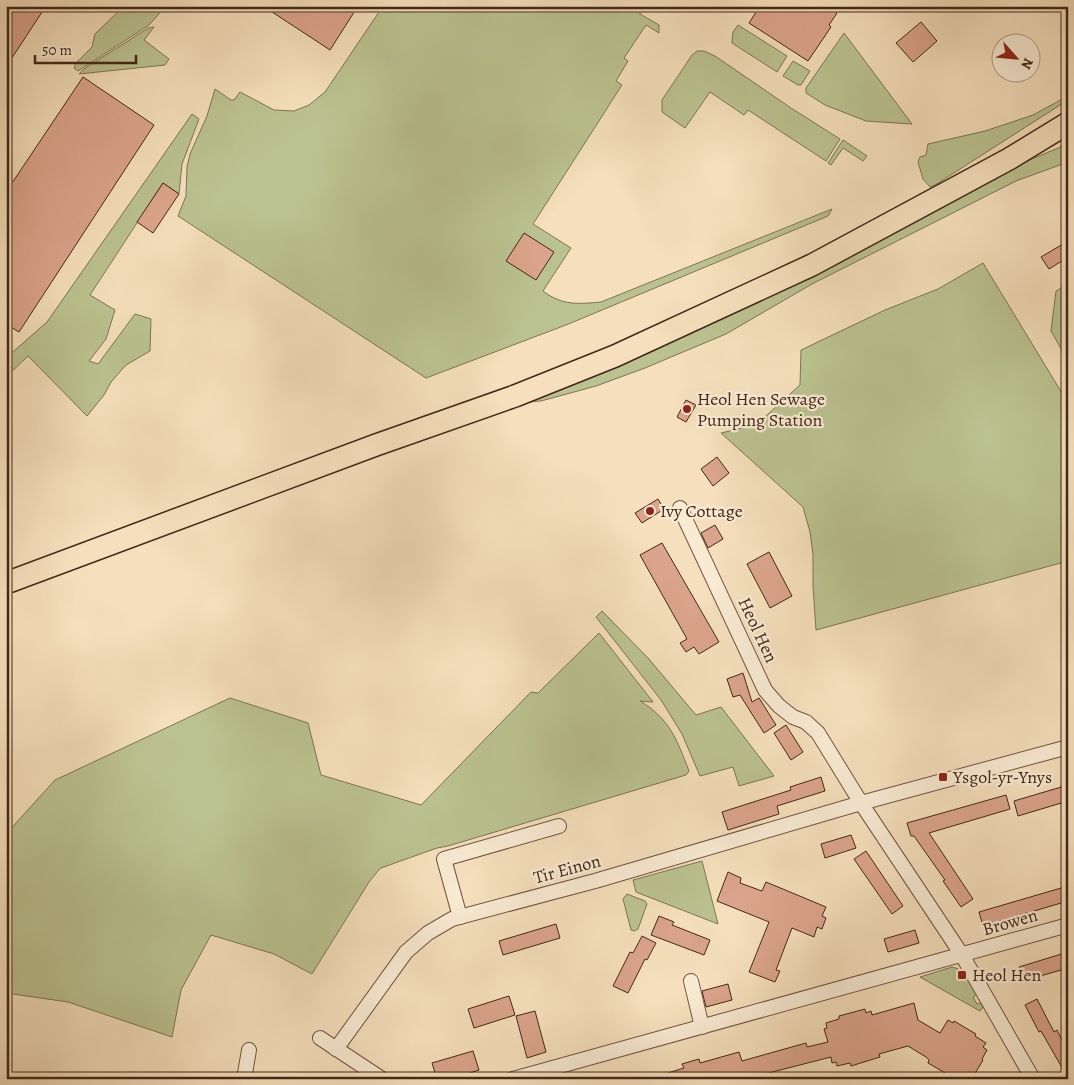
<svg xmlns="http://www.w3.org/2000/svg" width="1074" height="1085" viewBox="0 0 1074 1085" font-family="Alegreya,serif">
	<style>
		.green { fill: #bbc291; stroke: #7e7554 }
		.building { fill: #dba48c; stroke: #422818 }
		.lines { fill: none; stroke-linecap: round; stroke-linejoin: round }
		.street-casing { stroke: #6f5641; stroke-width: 16 }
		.primary-casing { stroke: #422818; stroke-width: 24 }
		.street { stroke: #f8ead3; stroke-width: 14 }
		.primary { stroke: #f5dfbc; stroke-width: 21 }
		.poi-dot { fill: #8f2418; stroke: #f8ead3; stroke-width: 2 }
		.labels { text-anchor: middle; stroke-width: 4.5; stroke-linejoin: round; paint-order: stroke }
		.poi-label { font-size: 18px; fill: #422818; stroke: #f8ead3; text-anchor: start }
		.street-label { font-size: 18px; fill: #422818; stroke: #f8ead3 }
	</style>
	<rect width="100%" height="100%" fill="#f5dfbc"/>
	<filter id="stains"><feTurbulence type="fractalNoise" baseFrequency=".004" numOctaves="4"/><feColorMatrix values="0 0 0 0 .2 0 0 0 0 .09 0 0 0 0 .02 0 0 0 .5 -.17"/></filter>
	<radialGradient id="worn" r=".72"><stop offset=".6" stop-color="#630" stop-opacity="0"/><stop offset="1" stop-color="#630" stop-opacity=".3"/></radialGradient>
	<g class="green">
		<polygon points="124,6 166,6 149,25 78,71 74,68 76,63 92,47 95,34"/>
		<path d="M383,6H638L640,7V14L659,25V33L646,25L624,58L628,61L616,81L622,85L533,224L571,248L543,291C563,306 578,304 601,302L832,209L828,216L566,325L426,378L178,216L186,196L187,167L190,154L207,116L215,89L231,100H234L240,92L274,110L294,111L309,105L325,92Z"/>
		<polygon points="738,25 787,56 777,72 732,43 733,32"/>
		<polygon points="154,27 144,40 169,59 165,65 79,74 84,69 148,28"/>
		<polygon points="844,33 912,124 866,121 825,105 806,93 806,88"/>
		<polygon points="697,51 704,51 715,56 791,108 840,139 826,161 748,110 744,115 710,92 685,128 662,112 662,100 692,55"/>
		<polygon points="793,61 810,71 801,85 798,85 783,76"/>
		<polygon points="1068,96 1068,100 935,185 930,187 923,179 918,162 920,157 926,155 928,144 985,131 1033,115"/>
		<polygon points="192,114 199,119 182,164 179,194 163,183 90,295 115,310 106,339 89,361 98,364 135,314 151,319 150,351 126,365 111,382 104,395 87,416 28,356 6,377 6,358 47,322"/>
		<polygon points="843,140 867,156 863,161 843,148 831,165 828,163"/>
		<polygon points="1068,144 1068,162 1016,181 812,284 726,334 645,368 596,386 541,401 512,403 1017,165"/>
		<polygon points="983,263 1068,403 1068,561 816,630 813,586 813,554 810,532 803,507 721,433 756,425 800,385 801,350 885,310 938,289"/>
		<polygon points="1068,284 1068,361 1051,331 1056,291"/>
		<polygon points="602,611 648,658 696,715 721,707 774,776 739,786 733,767 700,776 682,734 661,700 596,617"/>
		<path d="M599,633L653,702L640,701C670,719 677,740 689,771L686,775L448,846L437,848L381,868L377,872L369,882L312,974L274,954L211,935L181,990L172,1037L68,1002L6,993V834L55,780L230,698L308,723L321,775L421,805L531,692L538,693Z"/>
		<polygon points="702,861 718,924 636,892 633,880"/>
		<polygon points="627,894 645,901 647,904 638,929 634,931 631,930 623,899"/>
		<path d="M952,967C967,970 971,982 977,994L973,997L977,1004L981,1003L983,1007L980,1011L920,977Z"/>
	</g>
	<g class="building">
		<polygon points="6,6 46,6 6,67"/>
		<polygon points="263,6 358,6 330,50"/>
		<polygon points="760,6 828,6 837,13 829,25 831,27 808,61 749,23"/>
		<polygon points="921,22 937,41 913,62 896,43"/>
		<polygon points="83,77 154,125 19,332 6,324 6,192"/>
		<polygon points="163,183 179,194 153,233 137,222"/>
		<polygon points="524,233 554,252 536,280 506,261"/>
		<polygon points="1068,241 1068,257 1049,269 1041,257"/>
		<polygon points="686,400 696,405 686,422 677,417"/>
		<polygon points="717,457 729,473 713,486 701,469"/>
		<polygon points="658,499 664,509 642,523 635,513"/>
		<polygon points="715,525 723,539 708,548 701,533"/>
		<polygon points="662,543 719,642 699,654 694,647 686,652 680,643 687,639 640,555"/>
		<polygon points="769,552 792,596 770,608 747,564"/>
		<polygon points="743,673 752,702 759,698 776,725 764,733 740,695 733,697 727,679"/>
		<polygon points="786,725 803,752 791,760 774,733"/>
		<polygon points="821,777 825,791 777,806 779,814 728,830 722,812 791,790 790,787"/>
		<polygon points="1068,785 1068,801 1018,816 1014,801"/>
		<polygon points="1006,795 1010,809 929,833 973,899 961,907 943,881 945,880 914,836 911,836 907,823"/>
		<polygon points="851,835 856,848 825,858 821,844"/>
		<polygon points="866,851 903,906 892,914 854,859"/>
		<polygon points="728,872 741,878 740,883 762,891 766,882 826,907 822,916 826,918 822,929 817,927 814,937 792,928 776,970 780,971 775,982 749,972 769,922 717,901"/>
		<polygon points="1068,886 1068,901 983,926 979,912"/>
		<polygon points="659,916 674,922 672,925 710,940 704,955 651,935"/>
		<polygon points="556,924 560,938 503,955 499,941"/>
		<polygon points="915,930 919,943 888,952 884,939"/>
		<polygon points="642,936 656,943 647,960 645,959 628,993 613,986 630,952 633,953"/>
		<polygon points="1068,952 1068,968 1023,981 1019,967"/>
		<polygon points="728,984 732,1000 706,1007 702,991"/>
		<polygon points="509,996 515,1015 474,1028 468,1009"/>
		<polygon points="1037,999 1054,1032 1057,1030 1068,1052 1068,1078 1041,1031 1039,1032 1025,1005"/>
		<polygon points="914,1003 918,1020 940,1033 948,1020 953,1023 954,1021 976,1034 975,1036 986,1043 983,1047 987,1050 982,1059 983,1060 973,1077 969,1075 967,1079 963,1079 954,1073 952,1077 928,1063 929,1060 926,1057 908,1046 879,1054 880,1057 851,1066 850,1063 837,1066 836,1062 832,1063 831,1057 745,1079 659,1079 658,1076 684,1068 682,1064 699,1059 700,1063 739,1052 742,1061 806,1043 807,1047 828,1042 824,1029 827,1028 826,1023 839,1019 839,1016 865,1009 866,1013 871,1011 872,1015"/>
		<polygon points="535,1011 546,1052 527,1058 516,1016"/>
		<polygon points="473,1051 479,1070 451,1079 437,1079 432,1063"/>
	</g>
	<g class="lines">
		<g class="street-casing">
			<g id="street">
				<polyline points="680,508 765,690 779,706 793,717 806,722 818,733 861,803 962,955 1033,1079"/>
				<polyline points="460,917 444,859 559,826"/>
				<polyline points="691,981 702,1027"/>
				<polyline points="320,1038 382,1079"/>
				<polyline points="336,1049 406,952 428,933 452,919 595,881 861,803 1068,747"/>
				<polyline points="244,1079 249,1050"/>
				<polyline points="513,1079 1068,925"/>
			</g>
		</g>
		<g class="primary-casing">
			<polyline id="primary" points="6,583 376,445 515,396 615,356 812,265 1009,159 1068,123"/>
		</g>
		<use href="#street" class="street"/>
		<use href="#primary" class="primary"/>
	</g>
	<g class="poi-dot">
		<circle cx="687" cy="409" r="5"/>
		<circle cx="650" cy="511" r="5"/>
		<rect x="938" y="772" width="10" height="10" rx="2.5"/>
		<rect x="957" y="970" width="10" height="10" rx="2.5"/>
	</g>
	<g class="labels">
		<g class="poi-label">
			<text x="697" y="405">Heol Hen Sewage<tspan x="697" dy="21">Pumping Station</tspan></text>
			<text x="660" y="517">Ivy Cottage</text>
			<text x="953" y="783">Ysgol-yr-Ynys</text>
			<text x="972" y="981">Heol Hen</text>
		</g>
		<g class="street-label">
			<text transform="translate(758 630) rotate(65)" y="6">Heol Hen</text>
			<text transform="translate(567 869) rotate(-15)" y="6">Tir Einon</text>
			<text transform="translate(1010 922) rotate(-16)" y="6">Browen</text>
		</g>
	</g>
	<rect width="1074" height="1085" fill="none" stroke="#f5dfbc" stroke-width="25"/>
	<rect x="8" y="8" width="1059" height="1070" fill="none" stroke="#422818" stroke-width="2.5"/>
	<rect x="12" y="12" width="1049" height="1060" fill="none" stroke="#422818"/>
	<g transform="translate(1016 58) rotate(117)"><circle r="24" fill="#f8ead3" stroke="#af9c88"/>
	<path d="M0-4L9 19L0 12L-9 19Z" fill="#8f2418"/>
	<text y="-8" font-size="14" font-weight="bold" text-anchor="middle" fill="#422818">N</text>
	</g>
	<path d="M35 55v8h101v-8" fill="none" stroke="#422818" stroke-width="2.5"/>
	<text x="42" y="55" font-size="15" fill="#422818" stroke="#f8ead3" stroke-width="4" paint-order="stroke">50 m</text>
	<rect width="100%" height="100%" filter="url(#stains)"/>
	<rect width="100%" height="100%" fill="url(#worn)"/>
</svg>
